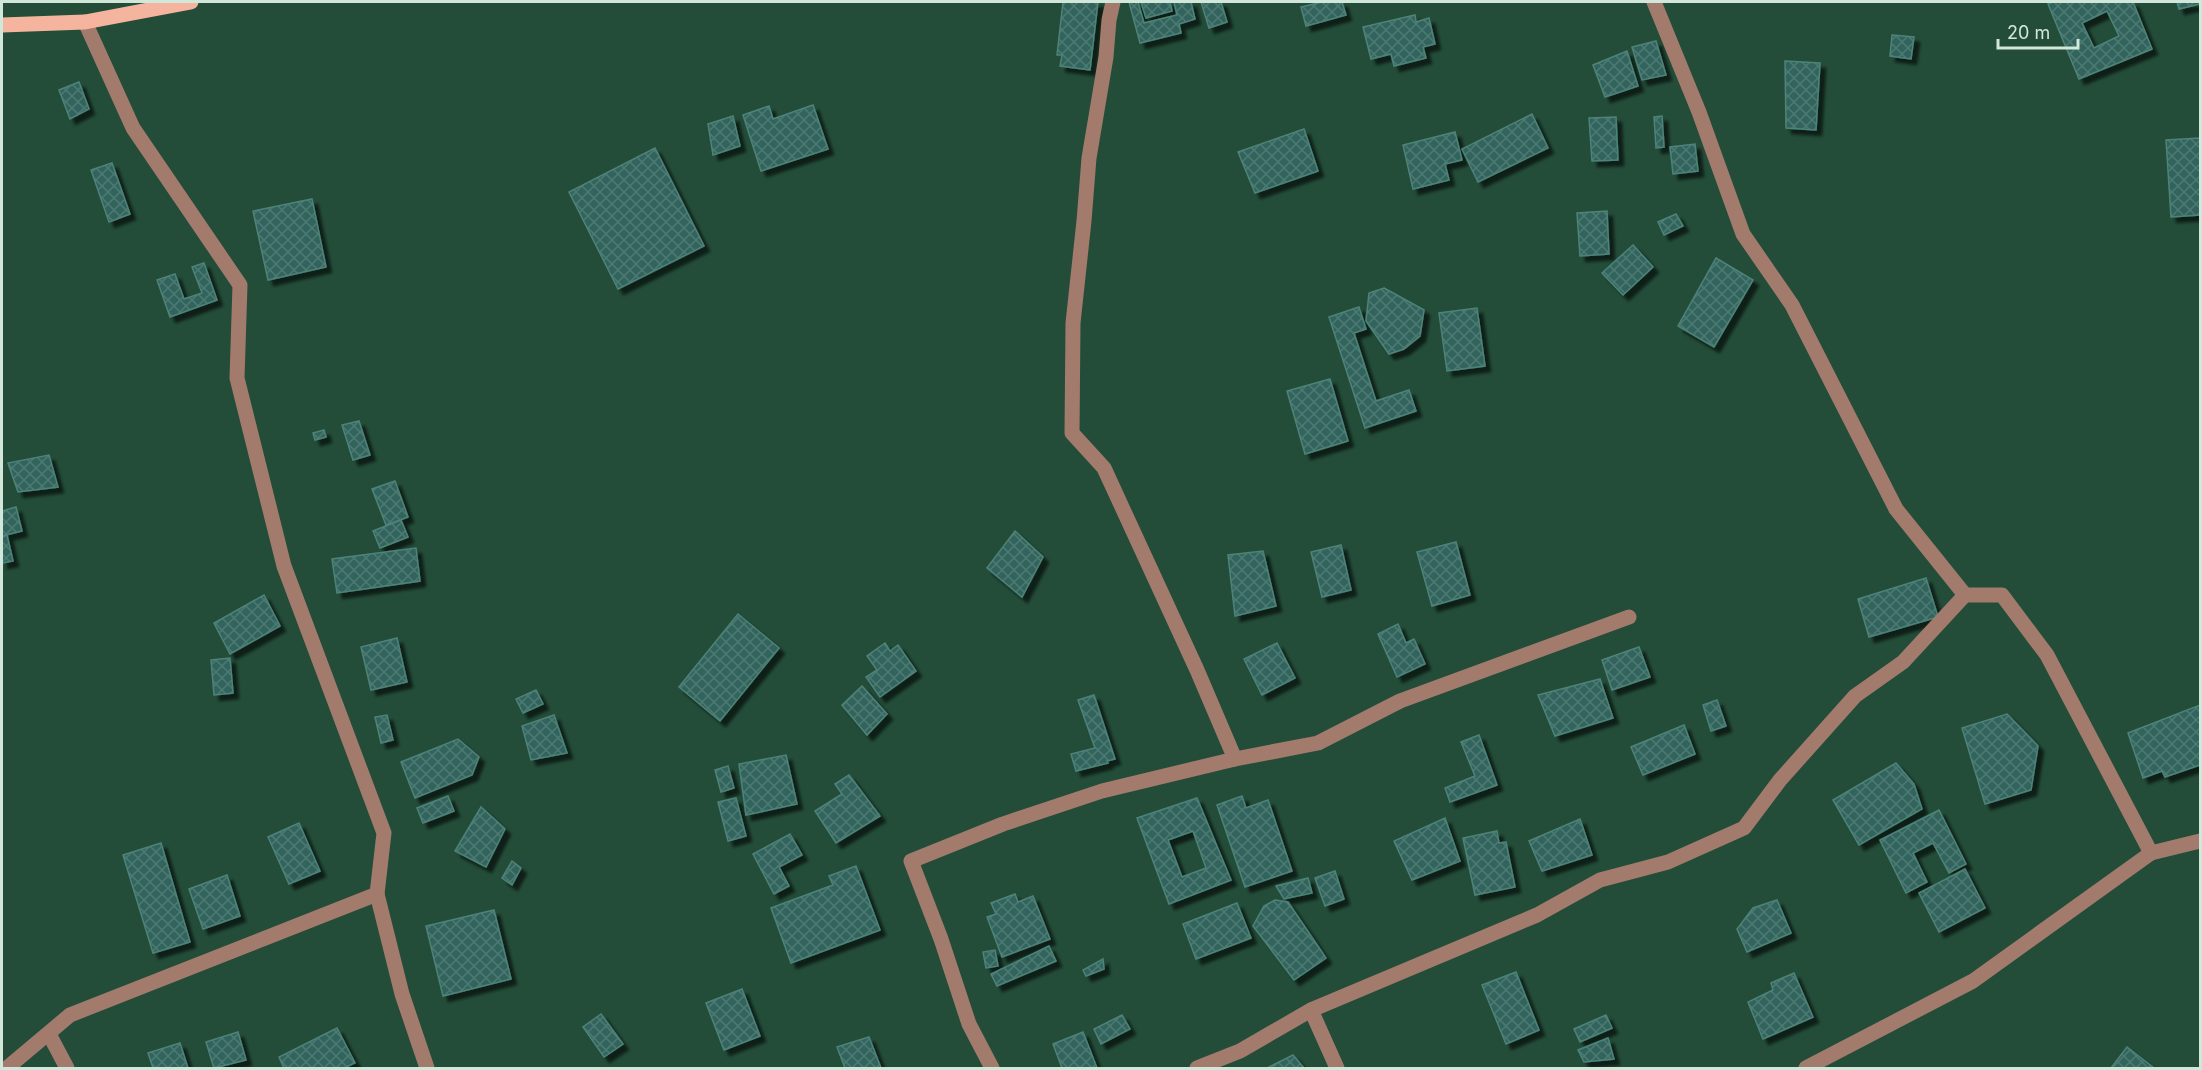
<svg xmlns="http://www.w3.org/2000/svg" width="2202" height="1070" viewBox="0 0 2202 1070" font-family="Inter,sans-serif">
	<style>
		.building { fill: url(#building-cross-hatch); stroke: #4e8379; stroke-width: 1.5; fill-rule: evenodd; filter: url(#shadow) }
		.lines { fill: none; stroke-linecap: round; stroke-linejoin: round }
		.minor { stroke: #a37b6c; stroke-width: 15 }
		.major { stroke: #f5b49d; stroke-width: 15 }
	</style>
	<defs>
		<pattern id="building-cross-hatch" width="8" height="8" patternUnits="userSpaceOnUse" patternTransform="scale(1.5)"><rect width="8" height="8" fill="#30645b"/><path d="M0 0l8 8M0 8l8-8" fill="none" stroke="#4d7a72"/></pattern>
		<filter id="shadow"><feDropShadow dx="5.5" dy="5.5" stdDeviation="1.5" flood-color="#0009"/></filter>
	</defs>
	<rect width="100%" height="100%" fill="#234d39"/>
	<g class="building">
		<polygon points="1063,2 1098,2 1090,70 1060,66 1062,55 1057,55"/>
		<polygon points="1129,2 1138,2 1144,23 1177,15 1174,2 1191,2 1195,19 1179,24 1181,33 1140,43"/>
		<polygon points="1141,2 1170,2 1172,11 1146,18"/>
		<polygon points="1201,2 1221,2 1227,22 1209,28"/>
		<polygon points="1322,2 1342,2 1346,15 1306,26 1301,7"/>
		<path d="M2053,2H2133L2152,49L2079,79L2048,4ZM2107,11L2119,36L2094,48L2082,23Z"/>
		<polygon points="2177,2 2200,2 2200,4 2179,9"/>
		<polygon points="1415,15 1416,22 1429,18 1435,44 1423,47 1426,58 1394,66 1391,54 1371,59 1363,27"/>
		<polygon points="1892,35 1914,37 1911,59 1890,56"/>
		<polygon points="1656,41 1666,75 1642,80 1632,47"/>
		<polygon points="1627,51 1638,86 1605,97 1593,65"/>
		<polygon points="1785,61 1820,63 1816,130 1786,128"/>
		<polygon points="79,82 89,109 70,119 59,90"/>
		<polygon points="813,105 828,149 761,171 743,115 769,106 773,119"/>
		<polygon points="1532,114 1548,148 1478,182 1462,149"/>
		<polygon points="733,116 740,146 713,155 708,124"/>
		<polygon points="1662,116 1664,147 1656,148 1654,117"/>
		<polygon points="1616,117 1618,160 1592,161 1589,118"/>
		<polygon points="1304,129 1318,171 1255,193 1238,152"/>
		<polygon points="1455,132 1462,160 1445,164 1449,180 1413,189 1403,145"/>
		<polygon points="2200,138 2200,215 2171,217 2166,140"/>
		<polygon points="1695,144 1698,171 1673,174 1670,147"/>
		<polygon points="655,148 704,246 618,289 569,192"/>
		<polygon points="112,163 130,214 109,222 91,170"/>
		<polygon points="312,199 326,267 268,280 253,211"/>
		<polygon points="1607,211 1609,254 1580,256 1577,213"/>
		<polygon points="1676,214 1683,226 1664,235 1658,222"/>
		<polygon points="1633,245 1653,267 1623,295 1602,273"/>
		<polygon points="1716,258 1753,280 1714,347 1678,326"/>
		<polygon points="204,263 217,300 170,317 157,280 175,274 184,299 202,293 192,267"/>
		<polygon points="1384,288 1424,310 1420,336 1404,349 1389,354 1366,321 1369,293"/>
		<polygon points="1359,307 1366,329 1354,333 1376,401 1409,390 1416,411 1365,428 1329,317"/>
		<polygon points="1477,308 1485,366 1447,371 1439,313"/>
		<polygon points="1330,379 1348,441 1305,454 1287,391"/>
		<polygon points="359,421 370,455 353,460 342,425"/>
		<polygon points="324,430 326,437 315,440 313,433"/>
		<polygon points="49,455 58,487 18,492 8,463"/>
		<polygon points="395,481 408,517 386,525 372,489"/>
		<polygon points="16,507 22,531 2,536 2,511"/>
		<polygon points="401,520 408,537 380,548 373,531"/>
		<polygon points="1015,531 1043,557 1022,597 987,568"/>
		<polygon points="7,535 13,561 2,563 2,537"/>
		<polygon points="1456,542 1470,595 1432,606 1417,552"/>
		<polygon points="1341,545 1351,590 1322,597 1311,552"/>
		<polygon points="416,548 420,581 337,593 332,559"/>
		<polygon points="1263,551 1276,606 1235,616 1228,555"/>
		<polygon points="1926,578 1938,617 1869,637 1858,599"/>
		<polygon points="264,595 280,626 230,654 214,623"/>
		<polygon points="738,614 779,648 720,721 679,687"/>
		<polygon points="1398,624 1406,643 1414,639 1425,664 1397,677 1378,634"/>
		<polygon points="397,638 407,682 371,690 361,647"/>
		<polygon points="885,643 890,651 898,645 916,671 880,697 866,677 877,670 867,656"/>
		<polygon points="1277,643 1295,678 1262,695 1244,659"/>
		<polygon points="1639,647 1650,677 1612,690 1602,660"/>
		<polygon points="230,658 233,693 214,695 211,660"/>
		<polygon points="1600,679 1613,718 1555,736 1538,695"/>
		<polygon points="862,686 887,714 867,735 842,705"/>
		<polygon points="536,690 543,704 523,713 516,699"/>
		<polygon points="1094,695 1115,759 1107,761 1108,763 1076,771 1071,754 1095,748 1078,700"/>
		<polygon points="1717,700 1726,726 1711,731 1703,705"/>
		<polygon points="2200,705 2200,765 2165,777 2162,771 2143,778 2128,733"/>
		<polygon points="2007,714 2038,746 2031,790 1985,804 1962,728"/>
		<polygon points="387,715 393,740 381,743 375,717"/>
		<polygon points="554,715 567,753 531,760 522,726"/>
		<polygon points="1684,725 1695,754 1643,775 1631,747"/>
		<polygon points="1479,735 1497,785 1450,802 1445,788 1475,776 1461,742"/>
		<polygon points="458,739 479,757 472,775 415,798 401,762"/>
		<polygon points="786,755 797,804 746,815 739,764"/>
		<polygon points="1896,763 1914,784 1922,809 1859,845 1833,800"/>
		<polygon points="728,766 734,788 721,792 715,770"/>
		<polygon points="849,775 880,816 836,843 815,811 842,794 835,784"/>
		<polygon points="448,796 454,811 423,823 417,808"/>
		<polygon points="1242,796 1246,808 1268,800 1292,871 1245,887 1217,805"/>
		<polygon points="736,798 746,836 728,841 718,802"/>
		<path d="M1197,798L1231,880L1169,904L1137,818ZM1193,831L1206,868L1182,877L1168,840Z"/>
		<polygon points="481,807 505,829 486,867 455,851"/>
		<polygon points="1939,810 1966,864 1949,873 1933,843 1913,853 1927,882 1906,893 1880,840"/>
		<polygon points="1445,818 1460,861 1412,880 1394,841"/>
		<polygon points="1580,819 1592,855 1542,871 1529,841"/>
		<polygon points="299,823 320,871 289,884 268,837"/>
		<polygon points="1497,831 1499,843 1506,842 1515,887 1475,895 1463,838"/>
		<polygon points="790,834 802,855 779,867 789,886 774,894 753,854"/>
		<polygon points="161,843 190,942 153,953 123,855"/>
		<polygon points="512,861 521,868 512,885 502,878"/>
		<polygon points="856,866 880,930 791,963 771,908 833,885 829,876"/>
		<polygon points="1965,869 1985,908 1939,932 1919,893"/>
		<polygon points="1335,871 1344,899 1325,906 1315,878"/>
		<polygon points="227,875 240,916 203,929 189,889"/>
		<polygon points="1308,878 1312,893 1284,899 1276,886"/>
		<polygon points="1015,894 1018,902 1033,896 1050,939 1002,957 987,917 996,914 991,903"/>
		<polygon points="1275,900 1288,902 1326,958 1294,980 1253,926 1264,906"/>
		<polygon points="1777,900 1791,933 1747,952 1737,929 1753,908"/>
		<polygon points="1237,903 1251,938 1196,959 1183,924"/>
		<polygon points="494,910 511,979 443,996 426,926"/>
		<polygon points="1049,946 1056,961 997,986 991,974"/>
		<polygon points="995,950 998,966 986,968 983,952"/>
		<polygon points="1103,959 1104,969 1086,976 1083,970"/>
		<polygon points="1516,972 1539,1030 1506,1044 1482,985"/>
		<polygon points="1794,973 1813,1017 1763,1039 1748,1002 1773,990 1771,983"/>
		<polygon points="742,989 760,1036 724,1050 706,1003"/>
		<polygon points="601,1014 623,1044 604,1057 583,1027"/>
		<polygon points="1122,1015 1130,1029 1101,1044 1094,1029"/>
		<polygon points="1606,1015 1612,1028 1580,1042 1574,1029"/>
		<polygon points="337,1028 355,1063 344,1068 284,1068 279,1057"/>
		<polygon points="238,1032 246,1060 214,1068 206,1042"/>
		<polygon points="1083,1032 1097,1068 1062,1068 1053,1044"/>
		<polygon points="869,1037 881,1068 845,1068 837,1047"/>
		<polygon points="1608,1038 1614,1059 1584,1062 1578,1050"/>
		<polygon points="180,1043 188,1068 153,1068 148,1053"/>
		<polygon points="2127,1047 2154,1068 2111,1068"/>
		<polygon points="1293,1055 1304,1068 1267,1068"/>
	</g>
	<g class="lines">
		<g class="minor">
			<polyline points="1654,2 1699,112 1743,234 1792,305 1896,509 1965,595"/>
			<polyline points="1235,759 1318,743 1400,701 1629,617"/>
			<polyline points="377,894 402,994 427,1068"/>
			<polyline points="1311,1010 1337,1068"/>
			<polyline points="49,1034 67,1068"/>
			<polyline points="7,1068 70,1015 377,894 384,833 284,566 237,378 240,285 133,128 85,22"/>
			<polyline points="992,1068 969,1024 941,939 911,861 1003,824 1102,791 1235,759 1197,670 1104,468 1072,433 1073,323 1084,221 1089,158 1106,57 1109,20 1113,2"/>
			<polyline points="1197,1068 1240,1051 1311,1010 1537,915 1600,880 1668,862 1744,828 1780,780 1855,696 1903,662 1965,595 2002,595 2047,655 2151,853"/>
			<polyline points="1806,1068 1973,981 2151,853 2200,841"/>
		</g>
		<polyline class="major" points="2,25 85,22 191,2"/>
	</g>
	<rect width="2202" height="1070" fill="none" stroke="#d0e7da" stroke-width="6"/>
	<path d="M1998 39v9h80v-9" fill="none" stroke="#d0e7da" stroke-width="3"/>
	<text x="2007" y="39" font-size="18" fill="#d0e7da" stroke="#234d39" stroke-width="4.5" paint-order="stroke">20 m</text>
</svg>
